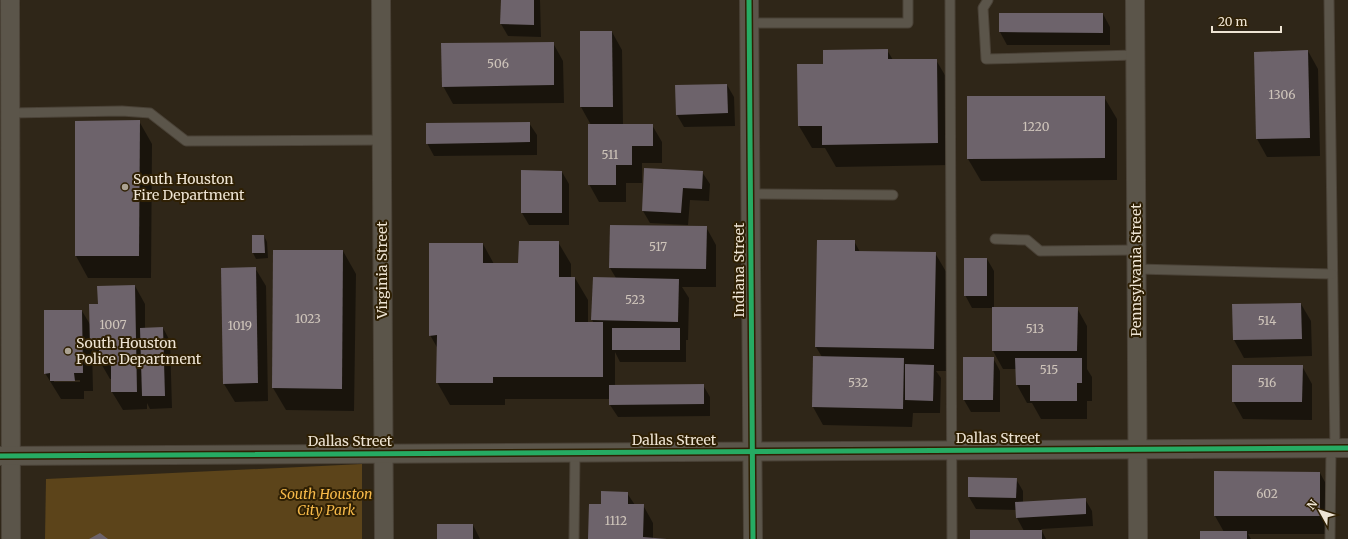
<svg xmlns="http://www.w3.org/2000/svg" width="1348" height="539" viewBox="0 0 1348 539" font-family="Merriweather,serif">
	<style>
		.green { fill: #5c441a }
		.shadow { fill: #0007; fill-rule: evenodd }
		.building { fill: #6d636b }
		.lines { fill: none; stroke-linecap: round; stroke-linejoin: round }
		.lane-casing { stroke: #4a4237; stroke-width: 11 }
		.street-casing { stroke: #4a4237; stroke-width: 20 }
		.lane { stroke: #5b554a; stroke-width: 9 }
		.street { stroke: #5b554a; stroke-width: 18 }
		.cycleway-casing { stroke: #2f2004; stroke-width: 8 }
		.cycleway { stroke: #26ab63; stroke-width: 5 }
		.poi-dot { fill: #aba292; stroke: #2f2004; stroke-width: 1.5 }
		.labels { text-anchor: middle; stroke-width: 4; stroke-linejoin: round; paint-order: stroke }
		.number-label { font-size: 12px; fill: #cec4ba }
		.poi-label { font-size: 14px; fill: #eee4d4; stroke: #2f2004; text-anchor: start }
		.street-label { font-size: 14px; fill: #eee4d4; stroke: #2f2004 }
		.park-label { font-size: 14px; font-style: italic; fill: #f6b949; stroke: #2f2004 }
	</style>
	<rect width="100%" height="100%" fill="#2f2618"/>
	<polygon class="green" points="362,464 362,539 45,539 46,479"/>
	<g class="shadow">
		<polygon points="502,0 540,0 541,37 508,36 501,24"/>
		<polygon points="1000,14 1103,14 1110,27 1110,45 1007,45 1000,32"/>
		<polygon points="581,32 612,32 622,50 623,125 652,125 662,142 662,163 642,163 642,183 626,183 626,202 599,202 589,184 591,125 581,107"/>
		<polygon points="553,43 563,61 564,103 453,104 443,86"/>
		<polygon points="887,50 893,60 936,60 949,82 950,165 836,167 825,148 812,148 799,126 798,65 824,65"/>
		<polygon points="1308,51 1318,69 1320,156 1267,157 1257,139 1255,53"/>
		<polygon points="727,85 734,97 735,126 684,127 677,115"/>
		<polygon points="1104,97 1117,119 1117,180 981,181 968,159"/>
		<polygon points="139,121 152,144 151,278 88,278 76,256"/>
		<polygon points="529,123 537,135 537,155 434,156 427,143"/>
		<polygon points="562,172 569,184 569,225 529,225 522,213"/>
		<polygon points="702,172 710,184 709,201 690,200 688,225 650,223 643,211"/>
		<polygon points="706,227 716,245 716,287 682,287 689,298 688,340 686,340 686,362 620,362 615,352 615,386 703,385 710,397 710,416 618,417 610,405 610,399 505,399 505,405 450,405 437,382 438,349 430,335 483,244 494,264 519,264 558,242 571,264 571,278 575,278 588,300 588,323 594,323 592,320 594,278 616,278 610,268"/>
		<polygon points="264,236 267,242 268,258 256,259 253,253"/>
		<polygon points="854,241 860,252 935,253 948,275 946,371 936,371 941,378 940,413 913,413 912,427 823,425 813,407 822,357 816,347"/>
		<polygon points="274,251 343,251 356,274 354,411 286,410 273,388"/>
		<polygon points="987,259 994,271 994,308 1077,308 1087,326 1087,369 1092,377 1092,401 1087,401 1087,419 1041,419 1032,403 1027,403 1017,385 1016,369 1003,369 993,351 993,308 972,308 965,295"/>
		<polygon points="255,268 266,286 268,401 235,402 224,384"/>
		<path d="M135,286L145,304V329L163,328L170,341L172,408L150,409L147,403V409L123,410L112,392V379H110L92,348L93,391H84V399H61L45,373L82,311L91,326L99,305ZM54,380H80V382H54Z"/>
		<polygon points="1301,304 1311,321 1312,356 1244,358 1234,340 1233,305"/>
		<polygon points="993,358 1000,371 1000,412 971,412 964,400"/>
		<polygon points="1302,366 1312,384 1312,420 1243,419 1233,401"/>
		<polygon points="1320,473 1330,491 1329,534 1248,534 1251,539 1201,539 1224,532 1215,516"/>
		<polygon points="1016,479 1023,491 1023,502 1085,499 1092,511 1093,526 1041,529 1046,539 971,539 1024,531 1017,518 1017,510 976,509 969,497"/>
		<polygon points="627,493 635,505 643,505 653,523 653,538 665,539 589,539 602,505"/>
		<polygon points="473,525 480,539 438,539"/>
	</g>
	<g class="building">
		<polygon points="501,0 534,0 534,25 500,24"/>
		<polygon points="999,13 1103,13 1103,33 999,32"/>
		<polygon points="580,31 612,31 613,107 580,107"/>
		<polygon points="554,42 554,85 442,87 441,43"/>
		<polygon points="888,49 888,59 937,59 938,143 822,145 822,126 798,126 797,64 823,64 823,50"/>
		<polygon points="1308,50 1310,138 1256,139 1254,52"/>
		<polygon points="727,84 728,113 676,115 675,85"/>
		<polygon points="967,96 1105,96 1105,158 967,159"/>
		<polygon points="140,120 139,256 75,256 75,121"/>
		<polygon points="530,122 530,142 426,144 426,123"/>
		<polygon points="588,124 653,124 653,146 632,146 632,165 616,165 616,185 588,185"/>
		<polygon points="644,168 703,171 702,189 683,188 681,213 642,211"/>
		<polygon points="521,170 562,171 562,213 521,213"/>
		<polygon points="610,225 707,226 706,269 609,268"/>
		<polygon points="252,235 264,235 265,253 252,253"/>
		<polygon points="817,240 855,240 855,251 936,252 934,349 815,347"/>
		<polygon points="519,241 559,241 559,277 575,277 575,322 603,322 603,377 493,377 493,383 436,383 437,335 429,336 429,243 483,243 483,263 518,263"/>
		<polygon points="273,250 343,250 342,389 272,388"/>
		<rect x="964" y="258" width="23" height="38"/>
		<polygon points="256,267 258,383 223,384 221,268"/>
		<polygon points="593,277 679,279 678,322 591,320"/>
		<polygon points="135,285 137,392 111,392 111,361 99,361 99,346 90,346 89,304 98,304 97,286"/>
		<polygon points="1301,303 1302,339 1233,340 1232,304"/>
		<polygon points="992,307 1078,307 1077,351 992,351"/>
		<polygon points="44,310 82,310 83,373 74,373 75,381 50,381 50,373 44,374"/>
		<polygon points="163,327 165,396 142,396 140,328"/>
		<rect x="612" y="328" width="68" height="22"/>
		<polygon points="813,356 904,358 903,409 812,407"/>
		<polygon points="963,357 994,357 993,400 963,400"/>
		<polygon points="1015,358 1082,358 1082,383 1077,383 1077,401 1030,401 1030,385 1016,385"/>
		<polygon points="905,364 934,365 933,401 905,400"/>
		<polygon points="1232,365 1303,365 1302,402 1232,402"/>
		<polygon points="704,384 704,404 609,405 609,385"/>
		<polygon points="1214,471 1320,472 1320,516 1214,516"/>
		<polygon points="968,477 1017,478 1016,498 968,497"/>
		<polygon points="601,491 628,492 628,504 644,504 643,537 667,539 588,539 589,504 601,504"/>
		<polygon points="1086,498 1086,514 1016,518 1015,502"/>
		<rect x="437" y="524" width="36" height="15"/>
		<rect x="970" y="530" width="72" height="9"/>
		<rect x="1200" y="531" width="47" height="8"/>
		<polygon points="100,533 108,539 89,539"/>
	</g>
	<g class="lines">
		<g class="lane-casing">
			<g id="lane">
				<polyline points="950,0 952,539"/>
				<polyline points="988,0 983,8 986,59 1135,55"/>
				<polyline points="1329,0 1335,448"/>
				<polyline points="749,23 908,23 908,0"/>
				<polyline points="10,113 122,111 150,113 186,141 382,140"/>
				<polyline points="751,194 893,195"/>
				<polyline points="995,239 1027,240 1040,251 1136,250"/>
				<polyline points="1137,269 1332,274"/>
				<polyline points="574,539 575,452"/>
				<polyline points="1330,539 1331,448"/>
			</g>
		</g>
		<g class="street-casing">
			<g id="street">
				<polyline points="10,0 11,539"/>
				<polyline points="381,0 384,539"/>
				<polyline points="749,0 753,539"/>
				<polyline points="1135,0 1138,539"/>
				<polyline points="0,456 1348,448"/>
			</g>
		</g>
		<use href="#lane" class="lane"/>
		<use href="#street" class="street"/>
		<g class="cycleway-casing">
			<g id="cycleway">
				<polyline points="749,0 753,539"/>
				<polyline points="0,456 1348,448"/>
			</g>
		</g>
		<use href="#cycleway" class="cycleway"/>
	</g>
	<g class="poi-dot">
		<circle cx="125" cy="187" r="4"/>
		<circle cx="68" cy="351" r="4"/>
	</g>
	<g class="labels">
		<g class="number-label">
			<text x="498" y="68">506</text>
			<text x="1282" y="99">1306</text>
			<text x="1036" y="131">1220</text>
			<text x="610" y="159">511</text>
			<text x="658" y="251">517</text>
			<text x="635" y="304">523</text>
			<text x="308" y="323">1023</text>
			<text x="1267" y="325">514</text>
			<text x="113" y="329">1007</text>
			<text x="240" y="330">1019</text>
			<text x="1035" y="333">513</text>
			<text x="1049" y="374">515</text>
			<text x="858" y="387">532</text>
			<text x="1267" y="387">516</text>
			<text x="1267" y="498">602</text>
			<text x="616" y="525">1112</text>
		</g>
		<g class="poi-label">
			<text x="133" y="184">South Houston<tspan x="133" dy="16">Fire Department</tspan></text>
			<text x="76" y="348">South Houston<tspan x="76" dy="16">Police Department</tspan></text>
		</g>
		<g class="street-label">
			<text transform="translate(382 270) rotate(-90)" y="5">Virginia Street</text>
			<text transform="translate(739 270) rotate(-90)" y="5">Indiana Street</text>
			<text transform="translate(1136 270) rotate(-90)" y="5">Pennsylvania Street</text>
			<text x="998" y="443">Dallas Street</text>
			<text x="674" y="445">Dallas Street</text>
			<text x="350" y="446">Dallas Street</text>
		</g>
		<g class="park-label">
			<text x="326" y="499">South Houston<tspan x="326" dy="16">City Park</tspan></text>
		</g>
	</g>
	<g transform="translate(1320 511) rotate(309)" stroke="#2f2004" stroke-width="3" paint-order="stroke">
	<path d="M0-3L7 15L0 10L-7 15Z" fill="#eee4d4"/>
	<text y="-6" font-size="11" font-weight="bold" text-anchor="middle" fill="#eee4d4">N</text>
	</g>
	<path d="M1212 26v6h69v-6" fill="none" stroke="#eee4d4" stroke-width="2"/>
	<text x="1218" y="26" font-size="12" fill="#eee4d4" stroke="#2f2004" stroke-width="3" paint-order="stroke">20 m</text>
</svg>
